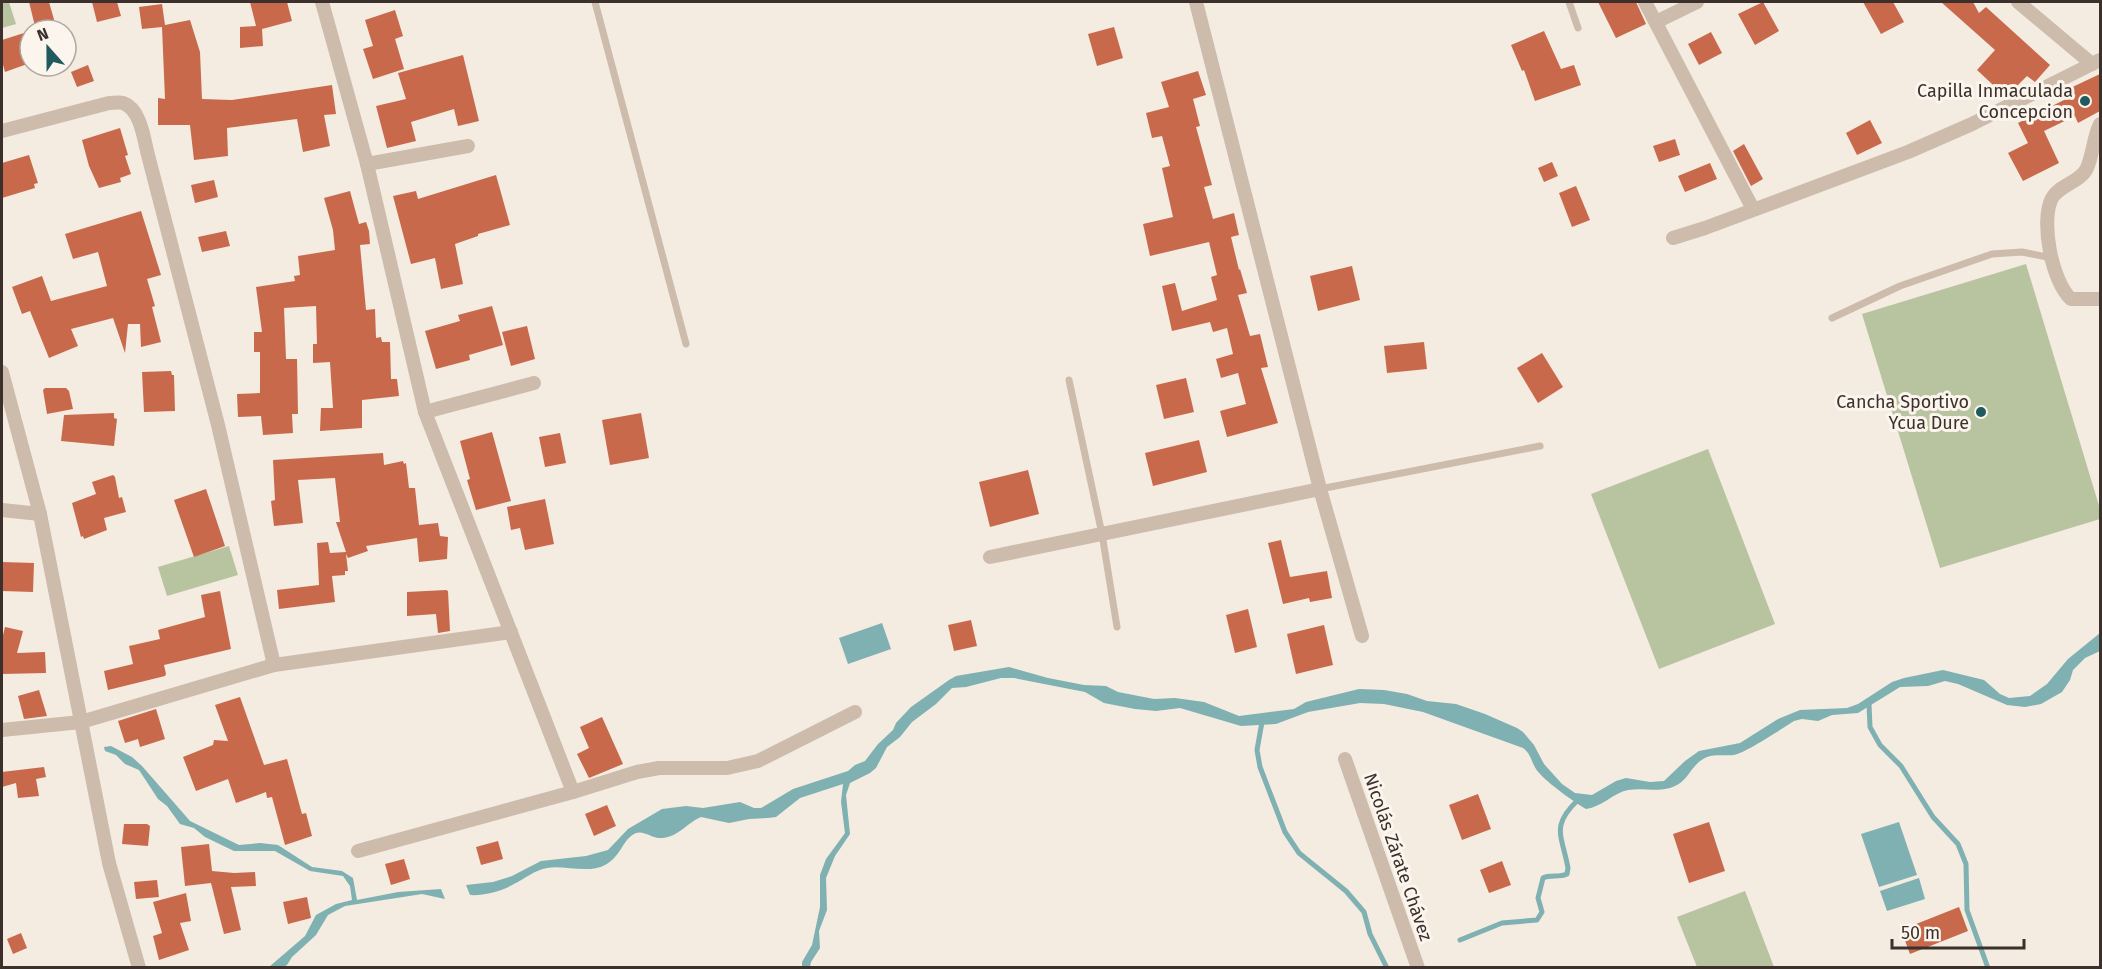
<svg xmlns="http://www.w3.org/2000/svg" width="2102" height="969" viewBox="0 0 2102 969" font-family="'Fira Sans',sans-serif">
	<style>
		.green { fill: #b8c4a0 }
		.water { fill: #7fb0b2 }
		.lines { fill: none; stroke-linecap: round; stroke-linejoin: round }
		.stream { stroke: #7fb0b2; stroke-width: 5 }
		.building { fill: #c8694b }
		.lane { stroke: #cdbbac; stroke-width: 7 }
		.street { stroke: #cdbbac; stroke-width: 14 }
		.poi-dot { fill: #1f5a5e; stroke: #fbf5ee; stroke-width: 2 }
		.labels { text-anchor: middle; stroke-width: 6; stroke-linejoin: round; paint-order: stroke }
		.poi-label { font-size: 18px; fill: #3b302b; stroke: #fbf5ee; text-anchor: end }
		.street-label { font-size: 18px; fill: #3b302b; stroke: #fbf5ee }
	</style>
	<rect width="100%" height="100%" fill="#f4ebe1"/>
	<g class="green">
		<polygon points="2,2 9,2 16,24 2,28"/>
		<polygon points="2026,264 2100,509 2100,519 1940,568 1862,314"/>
		<polygon points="1708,449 1775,624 1659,669 1591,494"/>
		<polygon points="229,546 238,575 167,596 158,567"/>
		<polygon points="1745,891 1774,967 1697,967 1677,917"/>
	</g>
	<g class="water">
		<polygon points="882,623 891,649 848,664 839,638"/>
		<path d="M2100,633V651L2085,658L2073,670L2070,680L2062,692L2041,704L2025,707L2007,705L1958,684L1945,681L1928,686L1900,687L1858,713L1832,715L1818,721L1802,719L1794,721C1781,729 1747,752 1734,755C1725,756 1716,754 1707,757C1691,764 1690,778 1677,785C1660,794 1646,787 1628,790C1613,793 1602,807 1586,809C1574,802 1543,780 1536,769C1531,761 1531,754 1523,748L1423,712L1384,704L1360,703L1308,712L1276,724L1241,726L1180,708L1156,711L1135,709L1104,703L1085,692L1014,678H1001L966,687L952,688L936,704L912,722L900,737L887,747L876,768L870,773L850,783L846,795L850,834L835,856L826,878L827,910L819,931L820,948L811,962L810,967H802V962L812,945L820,907V875L826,859L845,833L841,802L843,784L800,798L776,817L768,818L749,819L729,823L701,817C687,823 678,837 662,838C653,839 644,830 636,833C622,839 622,856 605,865C589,874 564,865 547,868C535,870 524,879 514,884C502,891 483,896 470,895L466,885L493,882L512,876L541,861L586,856L608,850L628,829L662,809L686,806L703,808L740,802L754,808H761L793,789L848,771L855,765L865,761L878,744L893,730L896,723L911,707L949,680L956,676L1009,667L1048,678L1084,685L1106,686L1118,692L1154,699L1175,698L1204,702L1239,716L1294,709L1306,702L1359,689L1384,690L1407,694L1427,701L1456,704L1485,714L1517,728L1523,732L1534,745L1544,764L1562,784L1575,793L1592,795L1616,781L1626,778L1650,782L1664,781L1685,761L1699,751L1740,743L1778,719L1800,710L1847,708L1858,704L1892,682L1904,678L1943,670L1984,680L2000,694L2009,698L2030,696L2047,684L2068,659Z"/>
		<polygon points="111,746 132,757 142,766 190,821 239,845 260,843 278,845 312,867 342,871 353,878 357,900 398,892 441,889 445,899 422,894 345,906 328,915 316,935 292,957 287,965 283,967 269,967 305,936 316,915 336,904 352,900 350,886 343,876 310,871 275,851 234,851 205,837 194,828 180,824 167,806 158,799 139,770 125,764 116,755 105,751 104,747"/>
		<polygon points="1899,822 1917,875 1879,887 1861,834"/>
		<polygon points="1919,878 1925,899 1887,911 1880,891"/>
	</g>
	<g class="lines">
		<g class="stream">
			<polyline points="1869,704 1870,727 1880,745 1901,766 1933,817 1958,844 1966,864 1967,910 1988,968"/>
			<polyline points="1262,722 1257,750 1260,767 1285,832 1299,853 1346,891 1364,912 1370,934 1387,968"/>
			<path d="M1460,940L1502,923L1537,920L1542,912L1538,898L1543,878C1550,874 1559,878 1567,874L1568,868C1562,835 1550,826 1579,799"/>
		</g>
	</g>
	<g class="building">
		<polygon points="29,2 49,2 57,30 36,30"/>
		<polygon points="92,2 117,2 121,16 97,22"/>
		<polygon points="250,2 287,2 292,21 262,29 263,46 240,48 240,27 256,26"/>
		<polygon points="1598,2 1636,2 1646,24 1616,38"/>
		<polygon points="1763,2 1779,31 1755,45 1738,14"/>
		<polygon points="1863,2 1893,2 1904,22 1881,34"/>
		<polygon points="1941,2 1973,2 1979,13 1986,7 2050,65 2035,82 2027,76 2006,97 1977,70 1995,50"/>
		<polygon points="162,4 165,25 190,20 200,52 202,99 232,100 332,85 336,114 324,115 330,146 303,152 297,119 227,128 228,156 194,160 190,125 158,125 158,98 165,99 162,27 142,29 139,7"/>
		<polygon points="395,10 403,36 395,39 404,69 373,79 363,49 373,46 365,20"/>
		<polygon points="1114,27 1123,58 1097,66 1088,34"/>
		<polygon points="1544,31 1561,69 1574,65 1581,85 1535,101 1524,70 1522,71 1511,45"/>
		<polygon points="1711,32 1722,53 1699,65 1688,44"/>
		<polygon points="24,33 30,50 30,63 5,72 2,61 2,40"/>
		<polygon points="463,55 479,121 458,126 454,109 411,122 416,141 387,148 376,106 406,99 398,73"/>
		<polygon points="88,65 94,81 77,87 71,72"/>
		<polygon points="1198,71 1206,95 1193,99 1200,126 1196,127 1212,185 1204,187 1213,219 1234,213 1239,235 1231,237 1239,270 1240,269 1247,293 1238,295 1250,336 1260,334 1268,367 1261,368 1278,423 1227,437 1220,411 1246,404 1238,373 1221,378 1216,359 1233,354 1227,328 1213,332 1210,322 1172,331 1162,286 1175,283 1182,311 1217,300 1211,277 1217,275 1209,242 1150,256 1143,224 1173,217 1162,168 1170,166 1162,136 1152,138 1146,113 1169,107 1161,82"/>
		<polygon points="2100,74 2100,111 2078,123 2075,116 2044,131 2059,163 2023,181 2008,153 2028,143 2018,123 2068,98 2064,91"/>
		<polygon points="1870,120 1882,143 1857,155 1846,133"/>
		<polygon points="120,128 128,155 125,156 131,174 120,178 121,182 99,188 89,166 82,140"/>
		<polygon points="1675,139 1680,155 1659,162 1653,146"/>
		<polygon points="1744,144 1763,179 1751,186 1733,151"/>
		<polygon points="29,155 38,183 34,184 35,188 2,198 2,163"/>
		<polygon points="1552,162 1558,176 1544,182 1538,168"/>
		<polygon points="1710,163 1717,179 1685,192 1678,176"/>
		<polygon points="496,175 510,225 478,234 478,236 455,244 463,284 441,289 435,258 411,264 393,196 416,191 418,199"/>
		<polygon points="214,180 218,197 195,203 191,185"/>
		<polygon points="1576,186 1590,220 1572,227 1559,193"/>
		<polygon points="350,191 359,224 366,222 369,231 370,244 360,245 366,310 375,309 376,338 381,337 382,342 390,342 391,379 397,379 399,396 362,400 362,428 320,431 321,408 333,408 330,362 313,363 313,344 317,344 316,306 284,308 286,359 297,359 298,414 292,414 293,433 263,435 261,416 238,417 237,394 260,393 260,352 254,352 254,332 262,332 256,287 295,281 294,276 300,275 298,256 335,250 333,230 324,198"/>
		<polygon points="141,211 161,275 147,279 155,306 152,307 161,342 141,347 140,324 128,324 125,353 113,318 71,329 78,346 49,358 30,311 22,314 12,287 42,276 51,301 107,286 98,252 73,259 65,234"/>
		<polygon points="226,231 230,246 202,252 198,237"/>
		<polygon points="1352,266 1360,300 1318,311 1310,276"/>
		<polygon points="492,306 503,345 469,355 470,360 436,369 425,331 460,321 458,315"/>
		<polygon points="527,326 535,359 511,366 502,332"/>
		<polygon points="1424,342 1427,369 1387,373 1384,346"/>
		<polygon points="1542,353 1563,387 1538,403 1517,368"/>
		<polygon points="171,371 172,375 174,375 175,411 144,412 142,372"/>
		<polygon points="1186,378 1194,412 1164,419 1156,385"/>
		<polygon points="45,388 66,388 69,391 73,409 47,414 43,390"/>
		<polygon points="114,413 114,418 117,419 114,446 61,441 64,415"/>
		<polygon points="641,413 649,458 610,465 602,420"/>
		<polygon points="492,432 511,501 476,510 467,480 470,479 460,441"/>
		<polygon points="560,433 566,463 545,467 539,437"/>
		<polygon points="1199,440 1207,472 1153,486 1145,453"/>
		<polygon points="383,453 384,465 403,461 404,464 406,463 409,488 415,488 419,525 438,523 440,536 448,537 447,559 419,562 417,538 366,546 368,551 348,558 346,554 348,571 345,571 345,575 332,576 335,602 279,609 277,590 319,585 317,543 328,542 330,553 346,552 336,522 340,522 335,478 298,480 303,523 274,526 271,501 275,500 273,460"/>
		<polygon points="1028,470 1039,514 990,527 979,482"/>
		<polygon points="113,475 115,477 119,498 122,497 126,512 104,518 107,530 84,539 83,536 81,537 72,503 96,494 92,482"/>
		<polygon points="206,489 225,546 194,557 174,500"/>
		<polygon points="545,499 554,544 525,550 520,528 511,530 507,507"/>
		<polygon points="1281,540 1290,577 1327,571 1332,598 1310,602 1309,598 1283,604 1268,543"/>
		<polygon points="2,562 34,563 33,592 2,591"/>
		<polygon points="446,590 448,591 450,631 438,633 436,614 407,616 407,592"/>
		<polygon points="220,591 231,649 164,665 166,674 165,676 108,690 104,671 133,664 129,646 160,639 158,630 205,617 201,595"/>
		<polygon points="1248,609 1257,647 1235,653 1226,615"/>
		<polygon points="971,620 977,646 954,651 948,625"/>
		<polygon points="1324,625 1333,665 1296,674 1287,634"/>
		<polygon points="5,627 23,631 17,653 45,652 46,673 2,674 2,639"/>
		<polygon points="39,690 47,716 24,719 18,696"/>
		<polygon points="240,697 264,765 287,759 302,814 306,813 312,836 285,845 272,797 267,798 266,792 236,803 228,779 196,791 183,757 213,745 214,740 228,741 215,705"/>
		<polygon points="156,709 165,739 140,747 138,739 125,743 118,721"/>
		<polygon points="602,717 623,764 589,778 577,754 589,748 580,727"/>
		<polygon points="44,767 46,777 36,779 39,796 18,798 16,783 2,787 2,772"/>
		<polygon points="1478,794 1491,829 1462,840 1449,805"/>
		<polygon points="607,805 616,826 594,836 585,814"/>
		<polygon points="1709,822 1725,871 1689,883 1673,834"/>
		<polygon points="124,824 147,824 150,826 148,846 122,844"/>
		<polygon points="498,841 503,859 481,865 476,847"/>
		<polygon points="209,844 212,871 234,873 255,872 256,886 231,887 241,930 224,934 211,883 185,886 181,847"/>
		<polygon points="404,859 410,879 391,885 385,864"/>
		<polygon points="1502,861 1511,885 1489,893 1480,870"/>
		<polygon points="157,880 159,897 136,899 134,882"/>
		<polygon points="186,893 191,921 180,923 189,950 159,960 153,936 162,933 153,902"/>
		<polygon points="307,897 311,918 288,924 283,902"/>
		<polygon points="1959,907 1968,931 1910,954 1901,930"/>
		<polygon points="21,933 27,948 13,954 7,939"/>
	</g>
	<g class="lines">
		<g class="lane">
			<polyline points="595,2 686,344"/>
			<polyline points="1569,2 1578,28"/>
			<polyline points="1832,318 1900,286 1992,254 2022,252 2052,258"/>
			<polyline points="1069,380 1102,534 1117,627"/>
			<polyline points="1320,489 1540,446"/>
		</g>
		<g class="street">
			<polyline points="322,2 367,164 425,412 573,792"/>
			<polyline points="1196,2 1320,489 1362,636"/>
			<polyline points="1645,2 1753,209"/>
			<polyline points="2018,2 2092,64"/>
			<polyline points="1656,22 1697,2"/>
			<path d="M2100,124C2093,139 2093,154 2087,168C2081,182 2059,185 2052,198C2040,221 2052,282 2071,299H2100"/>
			<path d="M2,131L109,103C113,103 119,102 123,103C141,109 144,140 148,155L218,425L274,665"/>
			<polyline points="367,164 468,146"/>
			<polyline points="1673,238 1705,228 1908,152 1972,124 2100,60"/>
			<polyline points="2,372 40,514 109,863 139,968"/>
			<polyline points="425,412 534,383"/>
			<polyline points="2,510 40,514"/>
			<polyline points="990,557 1320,489"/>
			<polyline points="2,730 81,722 274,665 511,632"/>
			<polyline points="1345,759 1418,968"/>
			<polyline points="358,851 573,792 637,772 659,768 727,768 758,761 855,712"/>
		</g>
	</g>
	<g class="poi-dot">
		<circle cx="2085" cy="101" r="6"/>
		<circle cx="1981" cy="412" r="6"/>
	</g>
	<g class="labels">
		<g class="poi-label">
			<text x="2073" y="97">Capilla Inmaculada<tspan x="2073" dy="21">Concepcion</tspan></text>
			<text x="1969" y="408">Cancha Sportivo<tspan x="1969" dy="21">Ycua Dure</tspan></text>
		</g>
		<g class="street-label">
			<text transform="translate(1398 857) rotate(71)" y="6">Nicolás Zárate Chávez</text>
		</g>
	</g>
	<rect width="2102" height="969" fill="none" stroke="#3b302b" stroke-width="6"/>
	<g transform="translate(48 48) rotate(339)"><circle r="28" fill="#fbf5ee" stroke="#aea6a0" stroke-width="1.5"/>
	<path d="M0-4.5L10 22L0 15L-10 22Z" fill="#1f5a5e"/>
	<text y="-9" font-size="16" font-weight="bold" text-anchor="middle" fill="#3b302b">N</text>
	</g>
	<path d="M1892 939v9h132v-9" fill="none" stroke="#3b302b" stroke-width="3"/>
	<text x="1901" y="939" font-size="18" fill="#3b302b" stroke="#fbf5ee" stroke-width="4.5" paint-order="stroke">50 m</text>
</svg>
